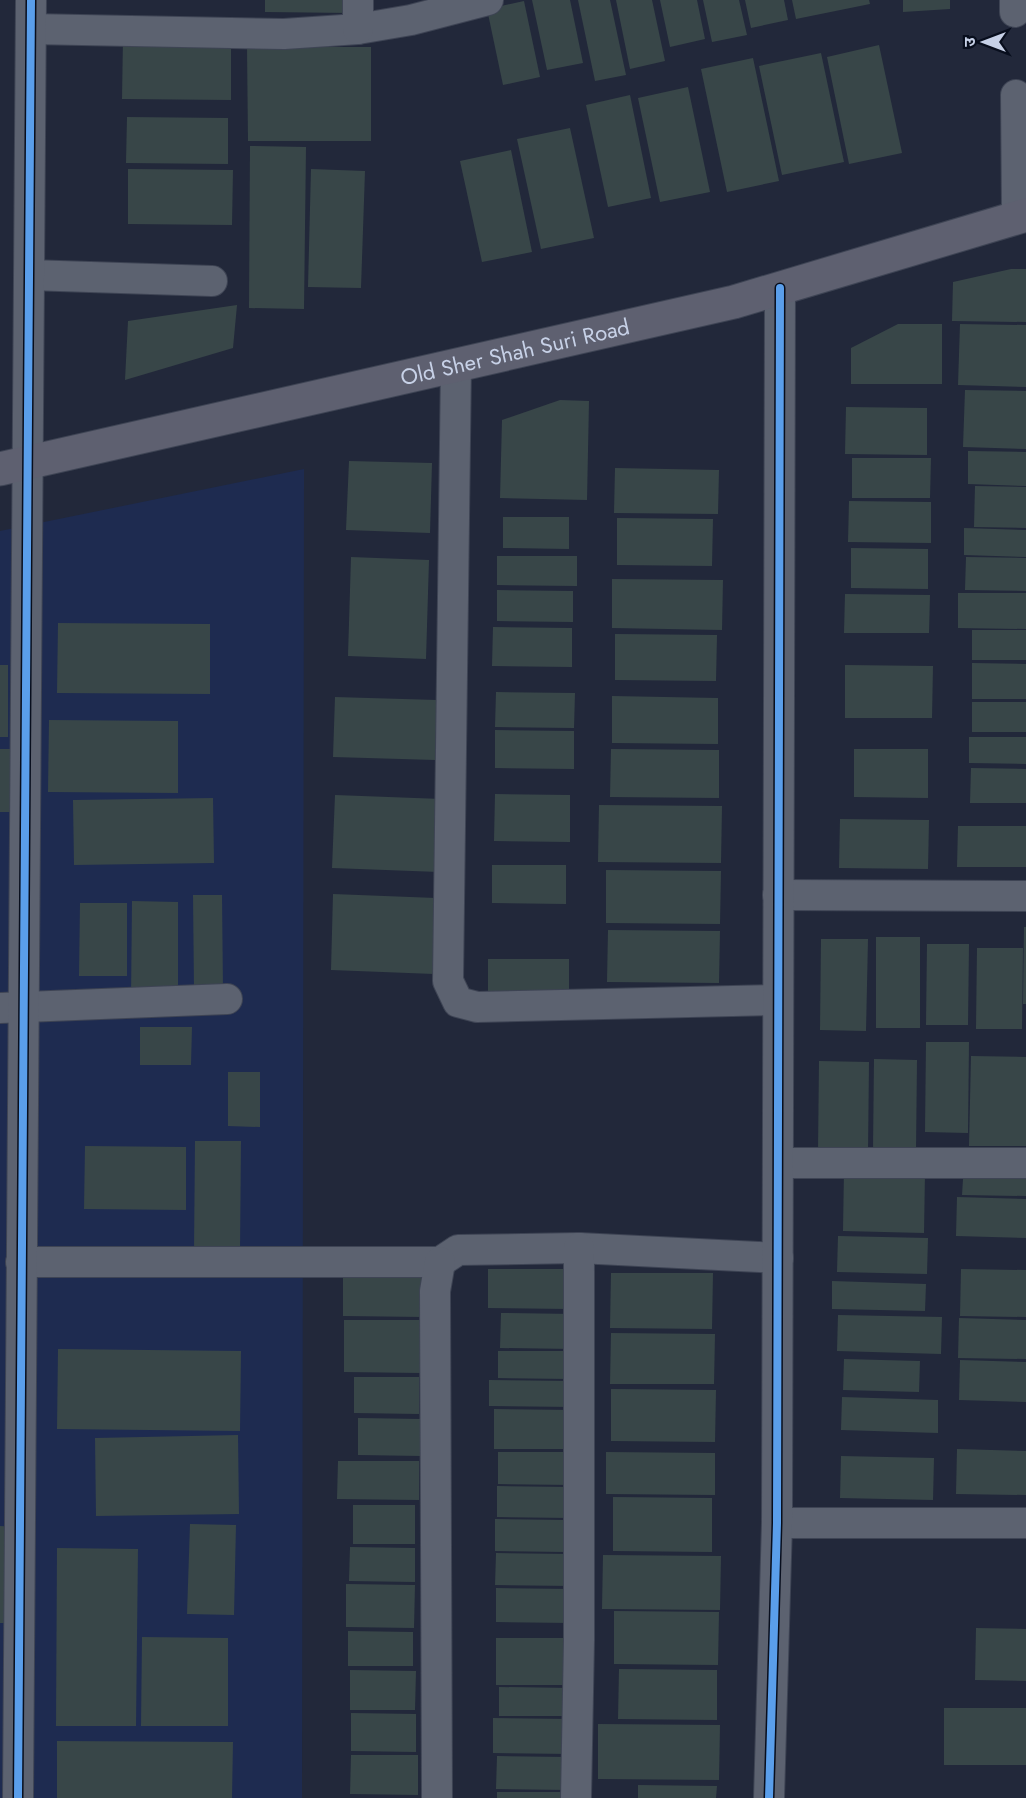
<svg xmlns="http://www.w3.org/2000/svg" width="1026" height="1798" viewBox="0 0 1026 1798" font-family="Jost,'Noto Sans Devanagari',sans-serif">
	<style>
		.built { fill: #1e2b50 }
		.building { fill: #384648 }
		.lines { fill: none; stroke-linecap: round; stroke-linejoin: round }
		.street-casing { stroke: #3e4454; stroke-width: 32 }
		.secondary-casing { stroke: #3e4454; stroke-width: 35 }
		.street { stroke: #5c6270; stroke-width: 30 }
		.secondary { stroke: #5e6070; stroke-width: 33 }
		.cycleway-casing { stroke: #080e1d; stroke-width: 11 }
		.cycleway { stroke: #5a9eea; stroke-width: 8 }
		.labels { text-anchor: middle; stroke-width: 4.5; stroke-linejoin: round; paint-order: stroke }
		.street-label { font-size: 22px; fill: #c7d1e7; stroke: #080e1d }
	</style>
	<rect width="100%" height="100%" fill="#22283a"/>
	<polygon class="built" points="304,469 302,1798 0,1798 0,531"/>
	<g class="building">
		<polygon points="265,0 350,0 350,13 265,12"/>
		<polygon points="532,0 570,0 583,63 547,70"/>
		<polygon points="578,0 610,0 626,75 595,81"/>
		<polygon points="616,0 652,0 665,61 630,69"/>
		<polygon points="660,0 697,0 705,39 670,47"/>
		<polygon points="703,0 739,0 747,35 712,42"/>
		<polygon points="745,0 784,0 788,20 751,28"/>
		<polygon points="792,0 869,0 870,4 796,19"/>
		<polygon points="903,0 950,0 950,9 903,12"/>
		<polygon points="524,1 540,77 503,85 487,9"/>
		<polygon points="123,38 231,39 231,100 122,99"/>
		<polygon points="879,45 902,153 849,164 827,57"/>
		<polygon points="247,47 371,47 371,141 248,141"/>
		<polygon points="821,53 844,162 782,175 759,66"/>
		<polygon points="753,58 779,181 727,192 701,69"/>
		<polygon points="688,87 710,192 660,202 638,98"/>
		<polygon points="630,95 651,198 608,207 586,105"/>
		<polygon points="127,117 228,118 228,164 126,163"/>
		<polygon points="570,128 594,238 541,249 517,139"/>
		<polygon points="250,146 306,147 304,309 249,308"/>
		<polygon points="511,150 532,252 482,262 460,161"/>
		<polygon points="128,169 233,170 232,225 128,224"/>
		<polygon points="311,169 365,171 361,288 308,287"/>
		<polygon points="1011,269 1026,269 1026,322 952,321 953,282"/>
		<polygon points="237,305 233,348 125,380 128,321"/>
		<polygon points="898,324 942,324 942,384 851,384 851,348"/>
		<polygon points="960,324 1026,325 1026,387 958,385"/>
		<polygon points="965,390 1026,391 1026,449 963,447"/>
		<polygon points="560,400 589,401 587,500 500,498 502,420"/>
		<polygon points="846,407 927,408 927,455 845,454"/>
		<polygon points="968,451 1026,452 1026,486 968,484"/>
		<polygon points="852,458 931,458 930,498 852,498"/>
		<polygon points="349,461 432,463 430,533 346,530"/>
		<polygon points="615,468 719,470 718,514 614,513"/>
		<polygon points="975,486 1026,487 1026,528 974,527"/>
		<polygon points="849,501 931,502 931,543 848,542"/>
		<polygon points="503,517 569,517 569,549 503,548"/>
		<polygon points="617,518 713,519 712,566 617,565"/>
		<polygon points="964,528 1026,530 1026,557 964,555"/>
		<polygon points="851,548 928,549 928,589 851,588"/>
		<polygon points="497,556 577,556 577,586 497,585"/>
		<polygon points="351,557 429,560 426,659 348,656"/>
		<polygon points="966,557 1026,558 1026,591 965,590"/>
		<polygon points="612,579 723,580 722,630 612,628"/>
		<polygon points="497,590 573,591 573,622 497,621"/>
		<polygon points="958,593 1026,593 1026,629 958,628"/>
		<polygon points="845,594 930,595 929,633 844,633"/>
		<polygon points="58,623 210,624 210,694 57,693"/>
		<polygon points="493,627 572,628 572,667 492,666"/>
		<rect x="972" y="630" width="54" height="30"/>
		<polygon points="615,634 717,635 716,681 615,680"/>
		<polygon points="972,663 1026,664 1026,699 972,699"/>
		<rect x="0" y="665" width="8" height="72"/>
		<polygon points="845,665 933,666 932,718 845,718"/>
		<polygon points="496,692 575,693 574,728 495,727"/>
		<polygon points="612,696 718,698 718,744 612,743"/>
		<polygon points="335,697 437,700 435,760 333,757"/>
		<rect x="972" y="702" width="54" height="30"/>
		<polygon points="49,720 178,721 178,793 48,792"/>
		<polygon points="495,730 574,731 574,769 495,768"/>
		<polygon points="969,737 1026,737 1026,764 969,763"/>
		<polygon points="0,749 11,749 10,812 0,812"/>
		<polygon points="611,749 719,750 719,798 610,797"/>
		<polygon points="854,749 928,749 928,798 854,797"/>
		<polygon points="971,768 1026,769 1026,803 970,803"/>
		<polygon points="495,794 570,795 570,842 494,841"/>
		<polygon points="335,795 442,799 439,872 332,868"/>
		<polygon points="213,798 214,863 74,865 73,800"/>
		<polygon points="599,805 722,806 721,863 598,862"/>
		<polygon points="840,819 929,820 928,869 839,868"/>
		<polygon points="958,826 1026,826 1026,867 957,867"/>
		<polygon points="492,865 566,865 566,904 492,903"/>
		<polygon points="606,870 721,871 720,924 606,923"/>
		<polygon points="333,894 436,898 434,974 331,970"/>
		<polygon points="193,895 222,895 223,990 194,990"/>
		<polygon points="132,901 178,902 178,999 131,999"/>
		<polygon points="80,903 127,903 127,976 79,976"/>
		<polygon points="1024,927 1026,927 1026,1004 1023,1004"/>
		<polygon points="608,930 720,931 719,983 607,982"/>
		<rect x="876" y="937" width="44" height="91"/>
		<polygon points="821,939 868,939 866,1031 820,1030"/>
		<polygon points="927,944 969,944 968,1025 926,1025"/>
		<polygon points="977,948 1023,948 1022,1029 976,1029"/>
		<polygon points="488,959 569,959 569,1000 488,999"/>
		<polygon points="140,1027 192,1027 191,1065 140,1065"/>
		<polygon points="926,1042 969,1042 968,1133 925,1132"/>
		<polygon points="971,1056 1026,1057 1026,1146 969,1146"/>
		<polygon points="874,1059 917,1060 916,1150 873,1150"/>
		<polygon points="819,1061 869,1062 868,1152 818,1152"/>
		<polygon points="228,1072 260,1072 260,1127 228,1126"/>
		<polygon points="195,1141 241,1141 240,1252 194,1251"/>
		<polygon points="85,1146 186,1147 186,1210 84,1209"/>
		<polygon points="964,1164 1026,1166 1026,1196 962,1195"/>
		<polygon points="844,1170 925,1172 924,1233 843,1231"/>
		<polygon points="957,1197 1026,1199 1026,1238 956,1236"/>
		<polygon points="838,1236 928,1238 927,1274 837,1272"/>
		<polygon points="488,1269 569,1269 568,1309 488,1308"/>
		<polygon points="961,1269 1026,1270 1026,1317 960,1316"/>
		<polygon points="611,1273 713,1273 712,1329 610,1328"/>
		<polygon points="343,1274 423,1274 423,1317 343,1316"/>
		<polygon points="832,1281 926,1284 925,1311 832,1309"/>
		<polygon points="501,1313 574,1314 573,1349 500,1348"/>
		<polygon points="838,1315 942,1317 941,1354 837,1351"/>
		<polygon points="959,1318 1026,1320 1026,1359 958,1358"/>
		<polygon points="344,1320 420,1320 420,1373 344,1372"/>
		<polygon points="611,1333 715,1334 714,1384 610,1384"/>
		<polygon points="58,1349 241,1351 240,1431 57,1429"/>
		<polygon points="498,1351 569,1351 569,1379 498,1378"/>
		<polygon points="844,1359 920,1361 919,1392 843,1390"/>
		<polygon points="960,1360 1026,1362 1026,1402 959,1400"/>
		<polygon points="354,1377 419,1377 419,1414 354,1413"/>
		<polygon points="489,1380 573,1381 573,1407 489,1406"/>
		<polygon points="611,1389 716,1390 715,1442 611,1441"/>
		<polygon points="842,1397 938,1400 938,1433 841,1430"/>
		<polygon points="494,1409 575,1410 574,1449 494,1449"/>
		<polygon points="358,1418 421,1419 421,1456 358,1455"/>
		<polygon points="238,1435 239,1514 96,1516 95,1438"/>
		<polygon points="957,1449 1026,1451 1026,1495 956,1494"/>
		<polygon points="498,1452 573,1452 573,1485 498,1484"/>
		<polygon points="606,1452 715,1453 715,1495 606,1494"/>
		<polygon points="841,1456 934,1458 933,1500 840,1498"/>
		<polygon points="338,1461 419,1461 419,1500 337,1499"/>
		<polygon points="497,1486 570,1487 570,1518 497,1517"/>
		<polygon points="613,1497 712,1498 712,1552 613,1551"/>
		<rect x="353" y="1505" width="62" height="39"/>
		<polygon points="495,1519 566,1520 565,1552 495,1551"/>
		<polygon points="190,1524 236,1525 234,1615 187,1614"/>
		<polygon points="0,1526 18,1527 13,1623 0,1623"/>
		<polygon points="350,1547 415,1548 415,1582 349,1581"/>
		<polygon points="57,1548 138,1549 136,1726 56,1726"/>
		<polygon points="496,1553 571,1554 571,1586 495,1585"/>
		<polygon points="603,1555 721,1556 720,1610 602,1609"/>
		<polygon points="346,1584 415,1585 414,1628 346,1627"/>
		<polygon points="496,1588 572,1589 571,1623 496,1622"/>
		<polygon points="614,1611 719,1612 718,1665 614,1664"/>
		<polygon points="976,1628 1026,1629 1026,1681 975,1680"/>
		<polygon points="348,1631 413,1632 413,1666 348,1666"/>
		<polygon points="142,1637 228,1638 228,1726 141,1726"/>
		<rect x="496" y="1638" width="72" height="47"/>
		<polygon points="619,1669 717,1670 717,1720 618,1719"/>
		<polygon points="350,1670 416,1671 415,1710 350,1710"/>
		<polygon points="499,1687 572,1688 572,1716 499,1716"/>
		<rect x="944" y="1708" width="82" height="57"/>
		<polygon points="351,1713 416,1714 416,1752 351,1751"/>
		<polygon points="493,1718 571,1719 571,1754 493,1753"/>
		<polygon points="598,1724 720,1725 719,1780 598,1779"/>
		<polygon points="57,1741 233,1742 232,1798 57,1798"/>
		<polygon points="351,1755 418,1755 418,1795 350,1794"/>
		<polygon points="497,1756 568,1757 568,1790 496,1789"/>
		<polygon points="638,1785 717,1786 716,1798 638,1798"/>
		<rect x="497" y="1792" width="70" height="6"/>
	</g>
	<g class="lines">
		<g class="street-casing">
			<g id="street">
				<polyline points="1015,0 1015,12"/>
				<polyline points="31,29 284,34 358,29 411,20 488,0"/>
				<polyline points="358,29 358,0"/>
				<polyline points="1016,95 1017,217"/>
				<polyline points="29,275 212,281"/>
				<polyline points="456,365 448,981 458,1002 477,1007 778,1000"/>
				<polyline points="778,895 1026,896"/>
				<polyline points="0,1008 227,999"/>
				<polyline points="778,1163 1026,1163"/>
				<polyline points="21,1262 440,1262 458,1250 579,1248 778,1258"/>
				<polyline points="777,1523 1026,1523"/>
				<polyline points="18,1798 31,0"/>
				<polyline points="437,1798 435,1291 440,1262"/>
				<polyline points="576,1798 579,1640 579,1248"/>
				<polyline points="769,1798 777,1523 780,288"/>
			</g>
		</g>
		<g class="secondary-casing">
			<g id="secondary">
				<path id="s1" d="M0,469L734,302L1026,215"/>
			</g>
		</g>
		<use href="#street" class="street"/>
		<use href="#secondary" class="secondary"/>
		<g class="cycleway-casing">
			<g id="cycleway">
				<polyline points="18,1798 31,0"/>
				<polyline points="769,1798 777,1523 780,288"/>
			</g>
		</g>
		<use href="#cycleway" class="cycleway"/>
	</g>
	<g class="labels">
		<g class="street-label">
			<text dy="8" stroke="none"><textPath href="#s1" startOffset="528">Old Sher Shah Suri Road</textPath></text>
		</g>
	</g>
	<g transform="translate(984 42) rotate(270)" stroke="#080e1d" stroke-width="4.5" paint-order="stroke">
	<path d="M0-4.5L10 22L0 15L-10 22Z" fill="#c7d1e7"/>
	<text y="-9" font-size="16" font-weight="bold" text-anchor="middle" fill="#c7d1e7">उ</text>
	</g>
</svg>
